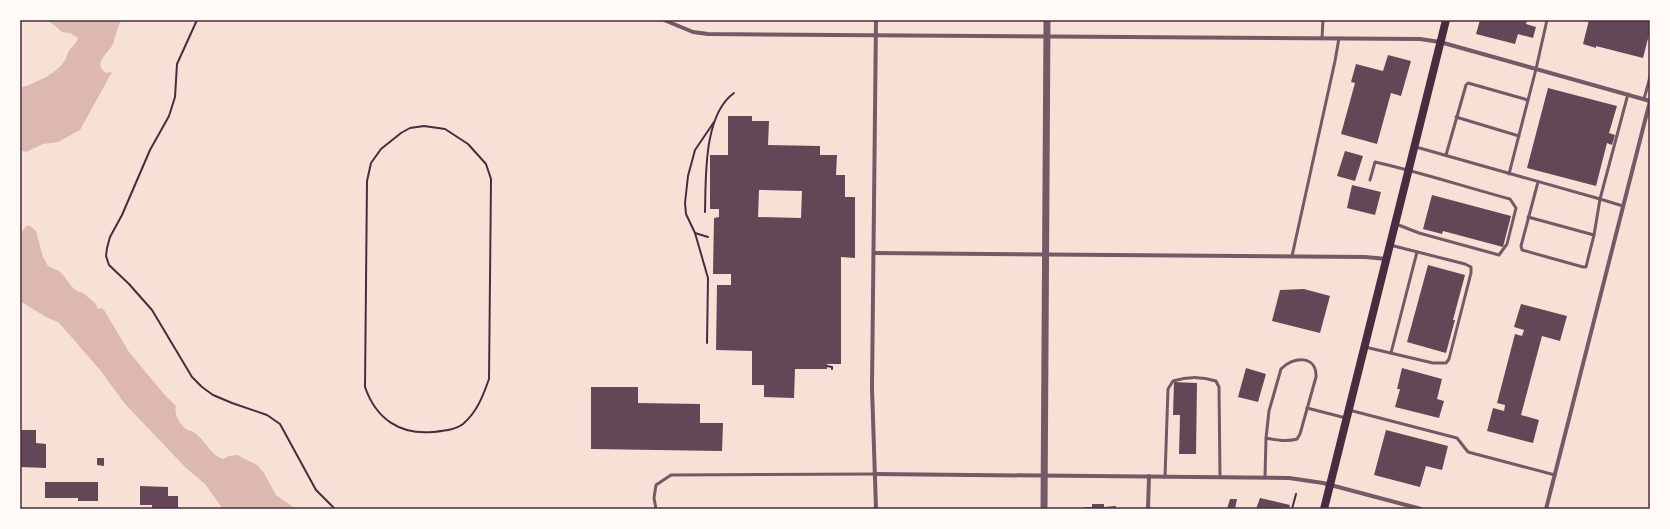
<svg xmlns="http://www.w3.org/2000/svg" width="1670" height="529" viewBox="0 0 1670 529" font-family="Barlow,sans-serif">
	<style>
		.water { fill: #dcb8b0 }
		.building { fill: #644757; fill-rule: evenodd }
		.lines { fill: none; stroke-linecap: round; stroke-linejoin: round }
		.path { stroke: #4a2c40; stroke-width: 2 }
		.service { stroke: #755966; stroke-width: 3 }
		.minor { stroke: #755966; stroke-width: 4 }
		.tertiary { stroke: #755966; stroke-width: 7 }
		.secondary { stroke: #4a2c40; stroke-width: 8 }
		.neatline { fill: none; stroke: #4a2c40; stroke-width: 1.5 }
	</style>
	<rect width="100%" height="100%" fill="#f7e1d7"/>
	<g class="water">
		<path d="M48,20H122C117,28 116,35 113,44C110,52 91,63 106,73L112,72L80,130L58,142L43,144L26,152L20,150V88C35,83 57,74 65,60C67,57 67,54 69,51C72,46 76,44 78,38L70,33L62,32Z"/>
		<path d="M26,226H30L36,231L43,257L48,266L59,271L64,276L71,286L78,292H82L96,304L97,308L99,309L101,308L104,310L129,352L164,394L176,406C174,414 179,423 185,428C188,431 193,431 196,434C207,442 210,455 223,459L229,456L237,455L257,465L264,473L276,495L296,509H223L205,484L186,468L125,404L100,370L67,332L58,322L46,317L20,301V235Z"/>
	</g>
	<g class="building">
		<polygon points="1480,20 1527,20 1526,24 1536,27 1533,38 1518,34 1515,44 1476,34"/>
		<polygon points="1589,20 1650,20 1650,31 1643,58 1596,46 1596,48 1583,44"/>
		<polygon points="1388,55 1411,61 1401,96 1391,93 1377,144 1341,134 1355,83 1351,82 1356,64 1383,71"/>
		<polygon points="1548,88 1617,106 1609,133 1615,135 1612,145 1607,143 1596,186 1527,168"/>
		<path d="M728,116H752V121H769L768,145L820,146V155H837L836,175H845V197H855V258L841,257V364H827V369H795L794,398L764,397V385H752V351L716,350L717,285H731V274H713L714,218L719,217V209H710V155H728ZM759,190L802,191L801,218L758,217Z"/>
		<polygon points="1345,151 1363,156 1355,181 1337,176"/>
		<polygon points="1352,185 1381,192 1375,215 1347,208"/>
		<polygon points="1432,195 1511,216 1503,247 1443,231 1442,234 1423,229"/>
		<polygon points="1428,265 1465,275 1453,320 1455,320 1446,353 1407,342"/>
		<polygon points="1304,289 1330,296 1320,333 1272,321 1280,290"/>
		<polygon points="1521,304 1567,316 1560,341 1542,336 1521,415 1539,420 1533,443 1487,431 1493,408 1504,411 1505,405 1497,403 1515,334 1522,336 1524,330 1514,327"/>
		<polygon points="1246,368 1266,374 1258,402 1238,397"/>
		<polygon points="1402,368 1442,379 1437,399 1444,401 1439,418 1395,407 1400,389 1397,389"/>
		<polygon points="1174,382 1197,383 1196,454 1179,454 1180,415 1173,415"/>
		<polygon points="591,387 638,387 638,403 700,404 700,423 723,423 722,451 591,449"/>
		<polygon points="20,430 36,430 36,443 46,444 46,468 20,467"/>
		<polygon points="1386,430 1448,446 1442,470 1426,466 1420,487 1374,475"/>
		<polygon points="97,458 104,458 104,466 97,465"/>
		<polygon points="45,482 98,482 98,501 78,501 78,498 45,498"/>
		<polygon points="140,486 168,487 168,496 178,496 178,509 152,509 152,505 140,505"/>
		<polygon points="1260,498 1290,505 1289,509 1256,509"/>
		<polygon points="1230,499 1237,499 1235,509 1227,509"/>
		<polygon points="1092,504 1104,504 1104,507 1116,506 1116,509 1084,509 1084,507 1092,507"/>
	</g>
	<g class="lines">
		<g class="path">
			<polyline points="197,20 177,64 175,97 169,116 150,150 122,215 110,237 107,248 106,256 109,265 129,284 152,310 192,377 202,387 213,395 232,403 267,415 280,424 316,490 335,509"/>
			<polyline points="197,20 211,20"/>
			<path d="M424,126L445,129L468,144L486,164L491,179L489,379C483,396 477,412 463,424C455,430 443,431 433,432C400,435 376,419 365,387L367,181L371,163L381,149L401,133L410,128Z"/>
			<path d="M705,212C706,179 703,115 734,93"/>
			<polyline points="695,233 708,237"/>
			<polyline points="707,343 708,278 695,233 686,214 685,203 688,176 695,150 714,122"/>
			<polyline points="827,366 832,367 832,369"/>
			<polyline points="1292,509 1296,494"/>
		</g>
		<g class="service">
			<polyline points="1322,38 1323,20"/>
			<polyline points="1644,99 1650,77"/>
			<polyline points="1456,117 1519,136"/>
			<polyline points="1416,147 1600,199 1628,94"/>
			<polyline points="1446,155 1466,85 1468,83 1528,100"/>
			<polyline points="1509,174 1536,69 1547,20"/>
			<path d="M1370,180L1375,162C1420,172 1465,187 1510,199L1516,208L1507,244L1499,255L1419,233L1396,224"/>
			<polyline points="1538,182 1521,246 1522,250 1583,267 1586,267 1594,235 1600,199 1623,206"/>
			<polyline points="1528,217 1594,235"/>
			<polyline points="1292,256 1335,61 1339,38"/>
			<polyline points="1365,347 1433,363 1446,363 1449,359 1471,273 1471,267 1465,264 1390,245"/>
			<polyline points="1391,353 1417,252"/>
			<polyline points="1307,408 1346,418"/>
			<polyline points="1349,410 1453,437 1457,438 1468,452 1555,475"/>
			<path d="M1165,477L1168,389L1173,381C1188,376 1201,376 1216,381L1219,387L1220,477"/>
			<path d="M1265,477L1266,438L1269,411L1281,369C1293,356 1317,355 1316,377L1300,434L1297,439C1287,442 1277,440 1266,438"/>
			<polyline points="656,509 654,498 656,485 671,475 875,474"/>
		</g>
		<g class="minor">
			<polyline points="664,20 693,32 708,34 1420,39 1440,42 1650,101"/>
			<polyline points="874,253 1365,257 1387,259"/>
			<polyline points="875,474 1289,478 1323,483 1421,509"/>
			<polyline points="876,509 872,388 876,20"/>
			<polyline points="1148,509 1149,476"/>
			<polyline points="1546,509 1650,101"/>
		</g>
		<polyline class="tertiary" points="1044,509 1047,20"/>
		<polyline class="secondary" points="1324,509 1446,20"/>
	</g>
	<rect width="1670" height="529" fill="none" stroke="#fffaf5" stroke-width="42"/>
	<rect x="21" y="21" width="1628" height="487" class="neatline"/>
</svg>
